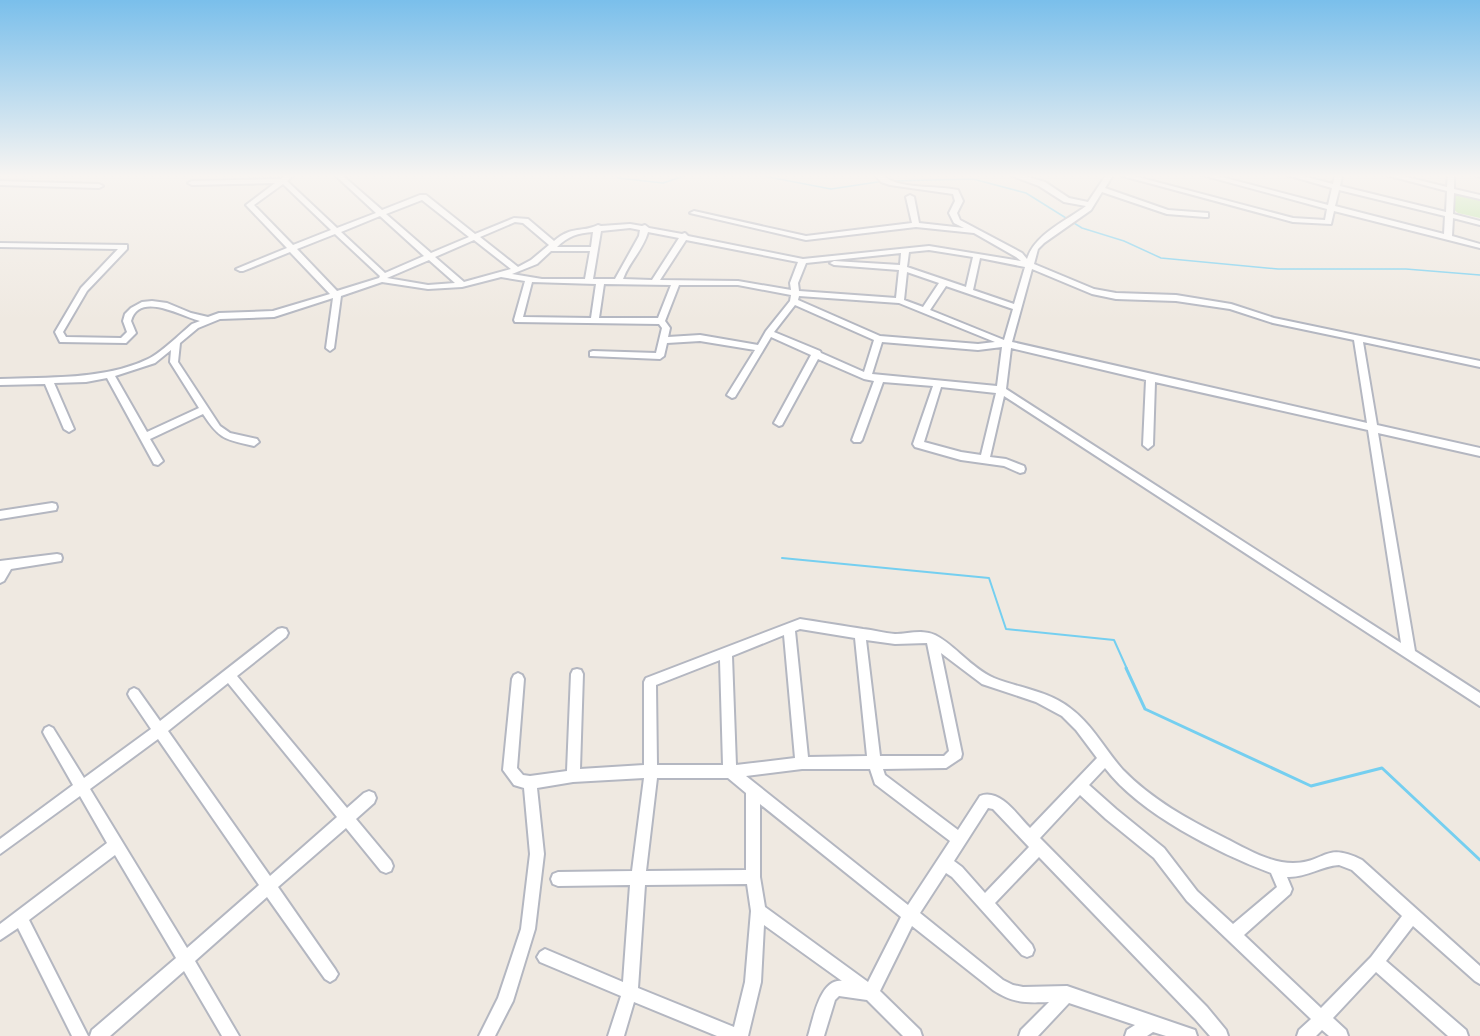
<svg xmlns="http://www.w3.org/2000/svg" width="1480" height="1036" viewBox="0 0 1480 1036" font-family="'Open Sans',sans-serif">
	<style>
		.green { fill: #b6e59e }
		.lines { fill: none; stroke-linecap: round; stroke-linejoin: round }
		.stream-far2 { stroke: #75cff0; stroke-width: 1.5 }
		.stream-far1 { stroke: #75cff0; stroke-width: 2 }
		.stream { stroke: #75cff0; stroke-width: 3 }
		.minor-casing { stroke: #b4b7c1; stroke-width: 4 }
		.minor { fill: #fff; fill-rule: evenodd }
	</style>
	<rect width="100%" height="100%" fill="#efe9e1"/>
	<polygon class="green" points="1458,193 1480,198 1480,218 1458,213 1453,209 1455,194"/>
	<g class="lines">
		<g class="stream-far2">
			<polyline points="617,175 618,178 663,183 687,175"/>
			<polyline points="758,175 831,189 884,181"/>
			<polyline points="892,181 973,179 1026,193 1082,228 1124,241 1161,258 1278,269 1406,269 1480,275"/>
		</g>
		<polyline class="stream-far1" points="782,558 989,578 1006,629 1114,640 1127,669"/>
		<polyline class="stream" points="1126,668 1145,709 1311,786 1382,768 1480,860"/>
		<g class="minor-casing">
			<g id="minor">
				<path d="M286,175H294L287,181L337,228L376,213L335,175H342L382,210L420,195H426L475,234L514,218L528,219L554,241C573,225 582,233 598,225L601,226L630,224L642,226L645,225L649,228L682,234L685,233L688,236L803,259L929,246L1021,261L1016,257L974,233L916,227L806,240L690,213L694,211L806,236L912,223L906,197L910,195L914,197L919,223L964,228L954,223L949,213L955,201L953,194L890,185L881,182L875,175H882C899,190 935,185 958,190L963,201L957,213L960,220L1022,253L1027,259C1035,234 1066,221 1086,206L1064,202L1039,186L1010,175H1021L1045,182L1069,198L1088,202L1106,175H1113L1105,188L1168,210L1208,213V217H1205L1167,214L1102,192L1091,210L1044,243L1038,249L1034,264L1094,289L1116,293L1176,295L1231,304L1274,318L1480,361V367L1363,342L1377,425L1480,448V456L1378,433L1415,651L1480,693V706L1004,396L990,457L1006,459L1024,466L1025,469L1024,472L1020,473L1004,466L961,460L915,447L913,444L933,386L883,382L862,440L860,442H854L852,440L874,381L864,379L818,359L782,425L779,426L774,423L811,355L771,337L735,397L732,398L727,395L755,350L700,341L667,343L664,356L660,359L590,356V352L593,351L656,353L662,328L659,324L515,322L514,320L525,281L501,277L462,287L428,289L382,282L341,296L334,348L330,351L326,348L333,298L274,317L220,319L198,328L180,343L178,362L220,426L230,433L257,439L259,442L254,446C225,439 220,440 203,414L150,439L163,461L158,465L154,464L107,378L86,382L54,383L74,429L69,432L64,429L45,384L0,385V379C47,377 105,380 148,359C161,353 180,334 192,324L200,321C181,316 139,291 131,321L136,333L126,343L60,342L55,332L81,288L118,249L0,247V243L127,245V249L87,291L63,332L66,337L121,338L127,332L123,321L125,314L131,308L142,302L152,301L167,303L191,313L208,317L219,313L273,311L330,294L290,252L243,271H240L236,269L287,248L246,205L275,183L192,185L188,183L192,181L281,179ZM283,184L331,230L293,245L254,205ZM422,200L469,237L431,253L386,214ZM380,216L424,256L385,273L341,232ZM515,222L523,223L549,245L531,260L518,267L480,237ZM630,228L640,230L639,236L615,279H593L601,231ZM593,232L591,247H557C568,236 578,233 593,232ZM648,232L679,238L652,280L623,279C629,262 643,250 648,232ZM335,234L380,276L379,278L337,291L297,249ZM474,240L511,269L464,282L435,257ZM686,240L798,262L790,283L791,290L738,281L660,280ZM929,250L973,257L966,287L907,267L909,252ZM551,251H590L585,279H542L512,274L537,264ZM901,253L900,265L834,261L830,263L834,265L899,270L896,298L799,291L798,283L806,263ZM980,258L1025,267L1014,304L973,290ZM429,260L455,283L428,285L387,278ZM1032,269L1092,294L1116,299L1176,301L1230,309L1273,323L1354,340L1367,423L1012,342ZM907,272L939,283L923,307L904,300ZM532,282L596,284L591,318L523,317ZM604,284L671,285L658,318H599ZM679,285H738L791,295L790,301L766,331L758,345L700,335L668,337L670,328L665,321ZM946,286L1013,309L1004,340L930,310ZM799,296L899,303L995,342L978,344L880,336L798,300ZM795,305L874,340L864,372L821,353L820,351L774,332ZM882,342L978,350L1002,347L997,386L872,374ZM1011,348L1146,380L1143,445L1148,449L1153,445L1155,382L1368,430L1401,643L1006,389ZM171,350L170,362L199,408L147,432L115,376L155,363ZM941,387L996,393L981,455L961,452L924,442Z"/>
				<path d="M1119,175H1130L1293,218L1325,220L1327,209L1202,175H1214L1328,205L1332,188L1287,175H1299L1333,184L1335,175H1342L1340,186L1446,212L1447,191L1386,175H1398L1447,187L1448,175H1454V189L1480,195V199L1454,193L1453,214L1480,221V225L1453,218L1452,236L1480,244V248L1334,211L1331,224L1293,222ZM1339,190L1445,216L1444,234L1335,206Z"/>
				<polygon points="1476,175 1480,175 1480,177 1477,176"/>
				<polygon points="0,181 99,184 103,186 99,188 0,185"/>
				<polygon points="52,503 56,504 57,507 56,510 0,519 0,511"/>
				<polygon points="57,554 61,555 62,558 61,561 11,569 4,581 0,583 0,561"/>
				<path d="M800,619C821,622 842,626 863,629C873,630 884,633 895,634C908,634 922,629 935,635C955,645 971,668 994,678C1019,688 1048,691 1070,708C1092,724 1105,750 1123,770C1151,799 1189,820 1225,838C1245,848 1269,863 1293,863C1326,863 1324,841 1362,860L1480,966V984L1475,981L1413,926L1386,961L1466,1030L1468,1036H1448L1376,972L1333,1018L1346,1030L1348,1036H1329L1322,1030L1316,1036H1297L1299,1030L1311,1019L1187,901L1154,858L1106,819L1080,795L1040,838L1207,1007L1226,1030L1228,1036H1210L1195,1019L1039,857L995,903L1032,945L1034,950L1032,955L1027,957L1022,955L952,877L946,873L920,913L1003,980L1013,985L1023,987L1067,986L1189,1028L1195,1030L1197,1036H1166L1153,1032L1147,1036H1125L1127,1030L1135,1025L1069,1003L1038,1036H1019L1021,1030L1049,1002C1025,1003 1013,1003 993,990L912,926L880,991L920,1030L922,1036H903L867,1000L839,996L835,1000L824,1036H808C813,1020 820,978 842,981L764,925L761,982L748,1036H717L634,1002L624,1036H608L621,996L540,962L537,957L540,952L545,949L623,982L630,885L558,886L553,884L551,879L553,874L558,872L632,871L644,778L573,782L537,788L544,854L535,929L513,1001L495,1036H479L498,998L521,929L530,854L524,788L514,785L503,770L512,679L514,675L518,673L522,675L524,679L517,768L523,775L530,776L567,771L571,674L573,670L577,669L581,670L583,674L580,769L644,765V682L646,678ZM800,629L855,638L867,756L808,757L795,631ZM784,635L795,758L736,765L732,656ZM866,640L895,644L927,643L949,751L944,756H880ZM941,653L982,684L1036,702L1062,716L1076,730L1097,758L1030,828C1018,816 1000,788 980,796L958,830L885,775L883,769L946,768L961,758L962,754ZM720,660L723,765H657L656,685ZM1105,768C1140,814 1218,853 1271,873L1277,887L1233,924L1197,891L1164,848L1116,809L1089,785ZM802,769H870L875,784L950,841L908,905L746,776ZM657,778H728L746,793V870L646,871ZM760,804L901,917L868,982L765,907L760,877ZM988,808L993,809L1029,847L985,893L962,867L954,861ZM1339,865L1352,870L1402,916L1371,957L1321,1008L1244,935L1290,894L1292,889L1287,877C1306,878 1321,866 1339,865ZM747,884L751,911L745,982L734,1027L638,988L645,885Z"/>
				<path d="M282,628L286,629L288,633L286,637L237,676L347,808L364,793L369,791L374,793L376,798L374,803L356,819L391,861L393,866L391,871L386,873L381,871L346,828L278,887L335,969L338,974L335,979L330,982L325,979L267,897L195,961L239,1036H222L184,971L110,1036H90L92,1030L176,958L115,855L29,920L88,1036H72L18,928L0,940V924L107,843L80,796L0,854V839L73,785L45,736L43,732L45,728L49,726L53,728L84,778L151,729L130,698L128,694L130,690L134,688L138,690L160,721L278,629ZM228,683L337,817L270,876L168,731ZM158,739L259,885L187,948L90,789Z"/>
			</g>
		</g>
		<use href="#minor" class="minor"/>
	</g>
	<linearGradient id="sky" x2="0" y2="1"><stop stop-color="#7abfeb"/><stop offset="0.55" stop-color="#f8f5f2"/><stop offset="1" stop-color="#f8f5f2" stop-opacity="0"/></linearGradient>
	<rect width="1480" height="320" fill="url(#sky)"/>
</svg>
